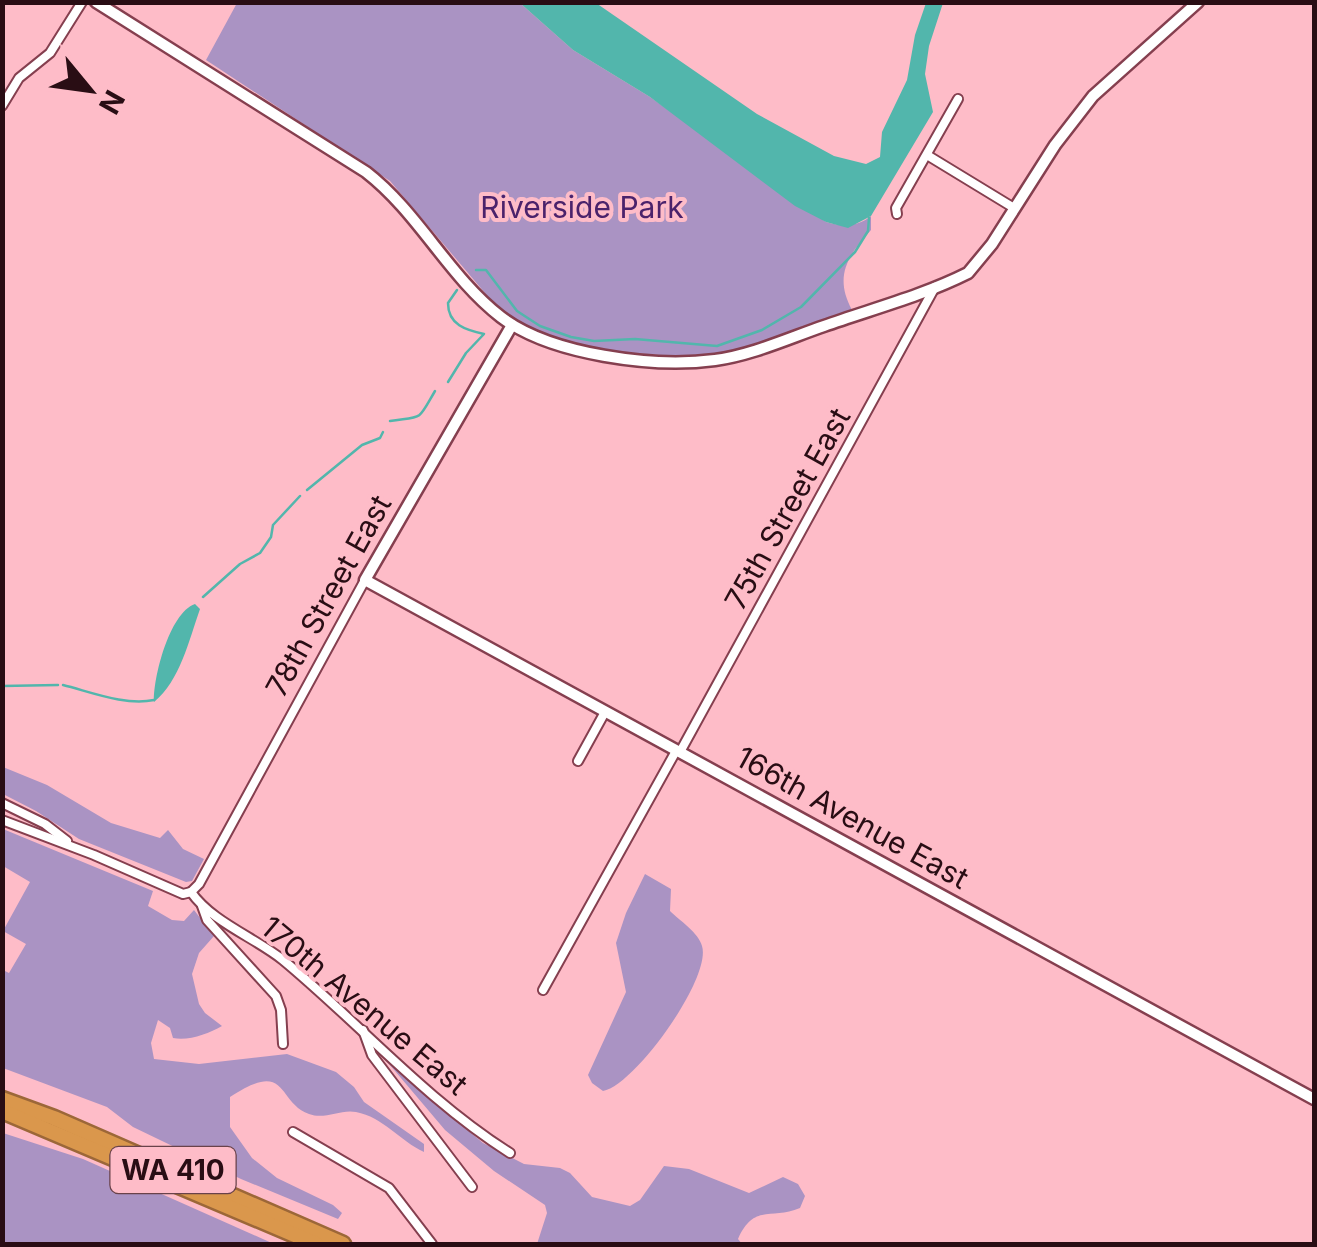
<svg xmlns="http://www.w3.org/2000/svg" width="1317" height="1247" viewBox="0 0 1317 1247" font-family="Inter,sans-serif">
	<style>
		.green { fill: #aa93c3 }
		.water { fill: #52b6ac }
		.lines { fill: none; stroke-linecap: round; stroke-linejoin: round }
		.stream { stroke: #52b6ac; stroke-width: 2.5 }
		.street-casing { stroke: #853f4f; stroke-width: 12 }
		.secondary-casing { stroke: #853f4f; stroke-width: 15 }
		.highway-casing { stroke: #9c6738; stroke-width: 19 }
		.street { stroke: #fff; stroke-width: 8 }
		.secondary { stroke: #fff; stroke-width: 10 }
		.highway { stroke: #da974c; stroke-width: 14 }
		.labels { text-anchor: middle; stroke-width: 8; stroke-linejoin: round; paint-order: stroke }
		.shield { fill: #febcc8; stroke: #69424a; stroke-width: 2.5 }
		.shield-label { font-size: 28px; font-weight: bold; fill: #290d14 }
		.park-label { font-size: 30px; fill: #4b226b; stroke: #febcc8 }
		.street-label { font-size: 30px; fill: #290d14; stroke: #febcc8 }
	</style>
	<rect width="100%" height="100%" fill="#febcc8"/>
	<g class="green">
		<path d="M237,3H520L573,50L650,97L826,222C841,227 858,227 871,216V230C847,256 834,277 852,310L742,349L697,358L608,351L557,340L516,321L496,306L390,181L206,60Z"/>
		<polygon points="3,767 47,785 111,823 160,838 168,830 183,849 204,859 192,881 186,882 79,839 36,811 3,794"/>
		<path d="M3,829L153,891L148,906L172,920L184,921L194,910L214,936L199,953L192,974L199,1004L205,1013L222,1026C208,1034 189,1041 173,1038L170,1028L158,1020L151,1043L154,1059L199,1064L287,1054L336,1072L354,1087L364,1102L424,1144V1152C400,1141 383,1117 356,1112C340,1109 325,1120 309,1114C276,1102 289,1058 230,1097V1127L252,1158L277,1178L333,1205L342,1213L338,1219L241,1179L133,1127L107,1107L3,1068V970L9,973L26,944L3,931L30,882L3,866Z"/>
		<path d="M645,874L671,889L670,911C679,920 699,933 702,946C712,978 634,1086 603,1091L592,1083L588,1075L626,992L616,943L626,913Z"/>
		<path d="M384,1058H388L409,1081L483,1143L524,1164L560,1168L570,1173L592,1197L630,1206L640,1200L664,1166L689,1169L749,1193L783,1177L798,1184L805,1196L800,1208C772,1220 754,1203 738,1239L742,1244H537L547,1213L545,1205L494,1171L445,1130Z"/>
		<polygon points="3,1133 83,1159 274,1244 3,1244"/>
	</g>
	<g class="water">
		<polygon points="520,3 596,3 757,114 834,156 866,164 880,157 882,132 907,80 915,35 926,3 943,3 929,46 925,74 933,112 871,216 848,228 826,222 795,206 650,97 573,50"/>
		<path d="M195,604L200,609C189,640 180,681 154,702C153,679 169,613 195,604Z"/>
	</g>
	<g class="lines">
		<g class="stream">
			<polyline points="476,270 486,270 517,311 540,326 571,337 594,341 635,339 717,346 762,330 801,307 855,252 868,231 869,218"/>
			<path d="M448,382L466,353L484,334C466,330 448,325 448,303L457,290"/>
			<path d="M390,421C424,416 417,422 435,391"/>
			<polyline points="307,490 362,445 380,438 383,432"/>
			<polyline points="203,597 240,564 260,553 271,537 273,525 300,496"/>
			<path d="M63,685C91,692 125,706 154,700"/>
			<polyline points="2,686 58,685"/>
		</g>
		<g class="street-casing">
			<g id="street">
				<polyline points="2,106 19,78 50,53 82,2"/>
				<polyline points="927,155 1014,208"/>
				<polyline points="897,214 896,208 958,99"/>
				<polyline points="680,752 935,287"/>
				<polyline points="578,761 605,712"/>
				<polyline points="2,803 45,824 67,841"/>
				<polyline points="2,820 94,855 183,894 191,892"/>
				<path d="M191,892C212,922 254,937 283,960C359,1023 426,1100 510,1153"/>
				<polyline points="191,892 199,884 365,580"/>
				<polyline points="202,906 207,920 276,996 281,1010 283,1044"/>
				<polyline points="543,990 676,751"/>
				<polyline points="363,1030 372,1055 472,1187"/>
				<polyline points="293,1132 389,1188 432,1244"/>
			</g>
		</g>
		<g class="secondary-casing">
			<g id="secondary">
				<path d="M96,2L366,172C419,213 448,276 501,317C551,355 654,368 715,360C752,355 789,338 824,326C872,309 922,296 968,273L992,244L1055,145L1093,96L1198,2"/>
				<polyline points="512,325 365,580 1314,1099"/>
			</g>
		</g>
		<g class="highway-casing">
			<g id="highway">
				<polyline points="2,1099 54,1118 343,1244"/>
				<polyline points="2,1111 316,1244"/>
			</g>
		</g>
		<use href="#street" class="street"/>
		<use href="#secondary" class="secondary"/>
		<use href="#highway" class="highway"/>
	</g>
	<g class="labels">
		<rect class="shield" x="110.5" y="1147" width="125" height="46" rx="8"/>
		<g class="shield-label">
			<text x="173" y="1180">WA 410</text>
		</g>
		<g class="park-label">
			<text x="582" y="218">Riverside Park</text>
		</g>
		<g class="street-label">
			<text transform="translate(788 509) rotate(-61)" y="10">75th Street East</text>
			<text transform="translate(329 596) rotate(-61)" y="10">78th Street East</text>
			<text transform="translate(852 818) rotate(29)" y="10">166th Avenue East</text>
			<text transform="translate(364 1006) rotate(40)" y="10">170th Avenue East</text>
		</g>
	</g>
	<rect width="1317" height="1247" fill="none" stroke="#290d14" stroke-width="10"/>
	<g transform="translate(90 90) rotate(119)" stroke="#febcc8" stroke-width="8" paint-order="stroke">
	<path d="M0-8L18 38L0 25L-18 38Z" fill="#290d14"/>
	<text y="-15" font-size="28" font-weight="bold" text-anchor="middle" fill="#290d14">N</text>
	</g>
</svg>
